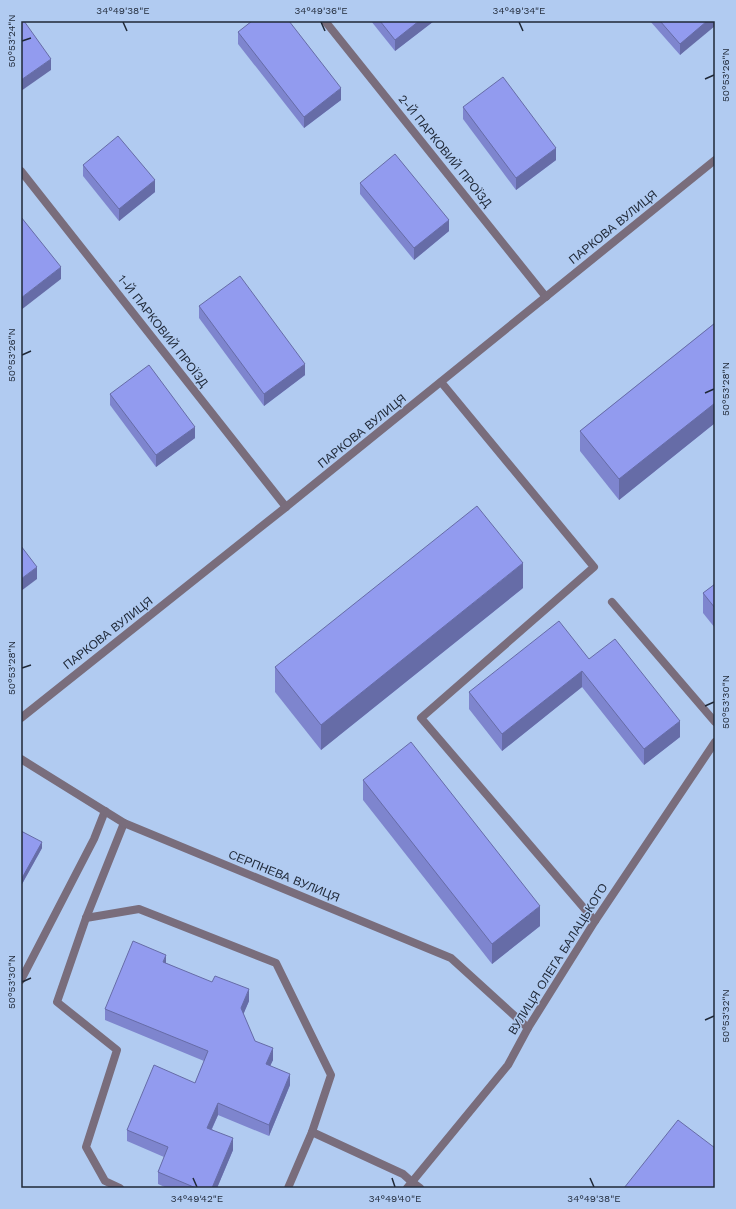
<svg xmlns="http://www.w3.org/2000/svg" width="736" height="1209" viewBox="0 0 736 1209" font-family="'Work Sans',sans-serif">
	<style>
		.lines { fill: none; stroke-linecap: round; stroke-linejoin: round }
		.service { stroke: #796d7c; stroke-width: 8 }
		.minor { stroke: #796d7c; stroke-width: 8 }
		.tertiary { stroke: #796d7c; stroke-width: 8 }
		.wall { fill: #7e85ce }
		.shaded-wall { fill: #666ca7 }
		.building { fill: #929bef; stroke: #666ca7 }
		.ticks { fill: none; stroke: #1f2837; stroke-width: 1.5 }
		.labels { text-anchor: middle; stroke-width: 3; stroke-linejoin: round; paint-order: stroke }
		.street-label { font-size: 12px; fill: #1f2837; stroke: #b1cbf1 }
		.neatline { fill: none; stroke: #1f2837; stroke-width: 1.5 }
		.ticks-label { font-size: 10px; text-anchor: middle; fill: #1f2837 }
	</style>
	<rect width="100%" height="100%" fill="#b1cbf1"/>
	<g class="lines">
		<g class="service">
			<polyline points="441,382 594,567 421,718 595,921"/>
			<polyline points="612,602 715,722"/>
			<polyline points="86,918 139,909 276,963 331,1075 312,1132 403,1174 412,1182"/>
			<polyline points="21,980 94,839 105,811"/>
			<polyline points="120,1188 105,1181 86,1147 117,1050 57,1002 86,918 124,823"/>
			<polyline points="288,1188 312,1132"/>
		</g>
		<g class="minor">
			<polyline points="325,21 546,297"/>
			<polyline points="21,171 286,507"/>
			<polyline points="21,759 124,823 451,958 528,1028"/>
			<polyline points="412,1182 420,1188"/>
			<polyline points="407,1188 508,1065 528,1028 595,921 715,742"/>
		</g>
		<polyline class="tertiary" points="21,718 286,507 715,160"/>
	</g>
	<g class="wall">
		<polygon points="371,21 434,21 395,51"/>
		<polygon points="650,21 715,21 680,55"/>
		<polygon points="238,32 341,100 304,128 238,44"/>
		<polygon points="463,107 556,160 516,190 463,119"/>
		<polygon points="83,165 155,192 119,221 83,176"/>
		<polygon points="360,183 449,231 414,260 360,194"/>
		<polygon points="199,306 305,375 264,406 199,318"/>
		<polygon points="715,323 715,423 619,500 580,451 580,431"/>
		<polygon points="110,394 195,438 156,467 110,405"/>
		<polygon points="715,584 715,628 703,613 703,593"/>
		<polygon points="523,588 321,750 275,692 275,667"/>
		<polygon points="589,659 680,737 644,765 582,687 502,751 469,709 469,692"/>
		<polygon points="363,780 540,926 492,964 363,800"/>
		<polygon points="21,831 42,848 22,884 21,884"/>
		<polygon points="166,963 249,1001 243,1014 255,1041 273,1060 270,1065 290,1085 269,1136 218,1115 212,1129 233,1150 217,1188 167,1188 158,1184 158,1172 164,1157 127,1141 127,1130 195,1083 204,1061 105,1020 105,1009"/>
	</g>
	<g class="shaded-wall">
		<polygon points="419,21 434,21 395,51 395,40"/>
		<polygon points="707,21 715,21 715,26 680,55 680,44"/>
		<polygon points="51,59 51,70 21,91 21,80"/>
		<polygon points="341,88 341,100 304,128 304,117"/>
		<polygon points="556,148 556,160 516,190 516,178"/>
		<polygon points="155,180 155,192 119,221 119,209"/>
		<polygon points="449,220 449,231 414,260 414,248"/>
		<polygon points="61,267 61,279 21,310 21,298"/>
		<polygon points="305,364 305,375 264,406 264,394"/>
		<polygon points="715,403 715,423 619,500 619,479"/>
		<polygon points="195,427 195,438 156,467 156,455"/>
		<polygon points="523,563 523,588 321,750 321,725"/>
		<polygon points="37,567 37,579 21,591 21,579"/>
		<polygon points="582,671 582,687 502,751 502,734"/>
		<polygon points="680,721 680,737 644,765 644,749"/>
		<polygon points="42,842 42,848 22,884 22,878"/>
		<polygon points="540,906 540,926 492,964 492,944"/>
		<polygon points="166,955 166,966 163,962"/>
		<polygon points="249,989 249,1001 241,1020 241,1008"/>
		<polygon points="273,1048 273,1060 266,1075 266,1064"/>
		<polygon points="290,1074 290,1085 269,1136 269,1125"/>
		<polygon points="218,1103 218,1115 207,1139 207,1128"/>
		<polygon points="233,1138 233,1150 217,1188 212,1188"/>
	</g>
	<g class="building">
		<polygon points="21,21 24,21 51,59 21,80"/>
		<polygon points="252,21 289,21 341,88 304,117 238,32"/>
		<polygon points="380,21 419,21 395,40"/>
		<polygon points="660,21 707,21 680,44"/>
		<polygon points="503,77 556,148 516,178 463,107"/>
		<polygon points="118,136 155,180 119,209 83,165"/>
		<polygon points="395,154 449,220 414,248 360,183"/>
		<polygon points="21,217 61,267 21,298"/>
		<polygon points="240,276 305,364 264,394 199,306"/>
		<polygon points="715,323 715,403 619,479 580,431"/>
		<polygon points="149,365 195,427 156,455 110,394"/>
		<polygon points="477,506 523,563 321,725 275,667"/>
		<polygon points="21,546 37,567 21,579"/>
		<polygon points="715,584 715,608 703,593"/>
		<polygon points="559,621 589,659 615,639 680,721 644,749 582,671 502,734 469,692"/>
		<polygon points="411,742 540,906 492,944 363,780"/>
		<polygon points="21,831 42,842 22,878 21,877"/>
		<polygon points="133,941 166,955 163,962 212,982 215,976 249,989 241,1008 255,1041 273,1048 266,1064 290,1074 269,1125 218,1103 207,1128 233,1138 212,1188 196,1188 158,1172 168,1147 127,1130 154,1065 195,1083 208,1051 105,1009"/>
		<polygon points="678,1120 715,1148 715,1188 624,1188"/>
	</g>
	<path class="ticks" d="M123,22L127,31M321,22L325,31M519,22L523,31M22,41L31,38M705,79L714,75M22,355L31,351M705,393L714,389M22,668L31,665M705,706L714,702M22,982L31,978M705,1020L714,1016M193,1178L197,1187M392,1178L395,1187M590,1178L594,1187"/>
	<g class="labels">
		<g class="street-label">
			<text transform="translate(445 151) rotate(51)" y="4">2-Й ПАРКОВИЙ ПРОЇЗД</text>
			<text transform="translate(613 227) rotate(-39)" y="4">ПАРКОВА ВУЛИЦЯ</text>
			<text transform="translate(163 331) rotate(52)" y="4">1-Й ПАРКОВИЙ ПРОЇЗД</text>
			<text transform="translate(362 431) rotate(-39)" y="4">ПАРКОВА ВУЛИЦЯ</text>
			<text transform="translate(108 633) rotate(-38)" y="4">ПАРКОВА ВУЛИЦЯ</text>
			<text transform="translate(284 876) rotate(22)" y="4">СЕРПНЕВА ВУЛИЦЯ</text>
			<text transform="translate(558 959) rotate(-58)" y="4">ВУЛИЦЯ ОЛЕГА БАЛАЦЬКОГО</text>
		</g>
	</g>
	<rect width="736" height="1209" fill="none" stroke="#b1cbf1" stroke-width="44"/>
	<rect x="22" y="22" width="692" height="1165" class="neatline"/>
	<g class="ticks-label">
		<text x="123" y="14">34°49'38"E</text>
		<text x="321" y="14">34°49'36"E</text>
		<text x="519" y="14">34°49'34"E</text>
		<text transform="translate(11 41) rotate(-90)" y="4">50°53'24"N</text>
		<text transform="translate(725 75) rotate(-90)" y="4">50°53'26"N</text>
		<text transform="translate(11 355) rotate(-90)" y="4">50°53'26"N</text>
		<text transform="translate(725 389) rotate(-90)" y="4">50°53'28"N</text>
		<text transform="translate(11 668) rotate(-90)" y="4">50°53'28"N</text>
		<text transform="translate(725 702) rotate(-90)" y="4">50°53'30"N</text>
		<text transform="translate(11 982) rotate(-90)" y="4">50°53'30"N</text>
		<text transform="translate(725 1016) rotate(-90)" y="4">50°53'32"N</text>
		<text x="197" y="1202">34°49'42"E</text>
		<text x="395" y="1202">34°49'40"E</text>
		<text x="594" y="1202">34°49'38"E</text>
	</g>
</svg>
